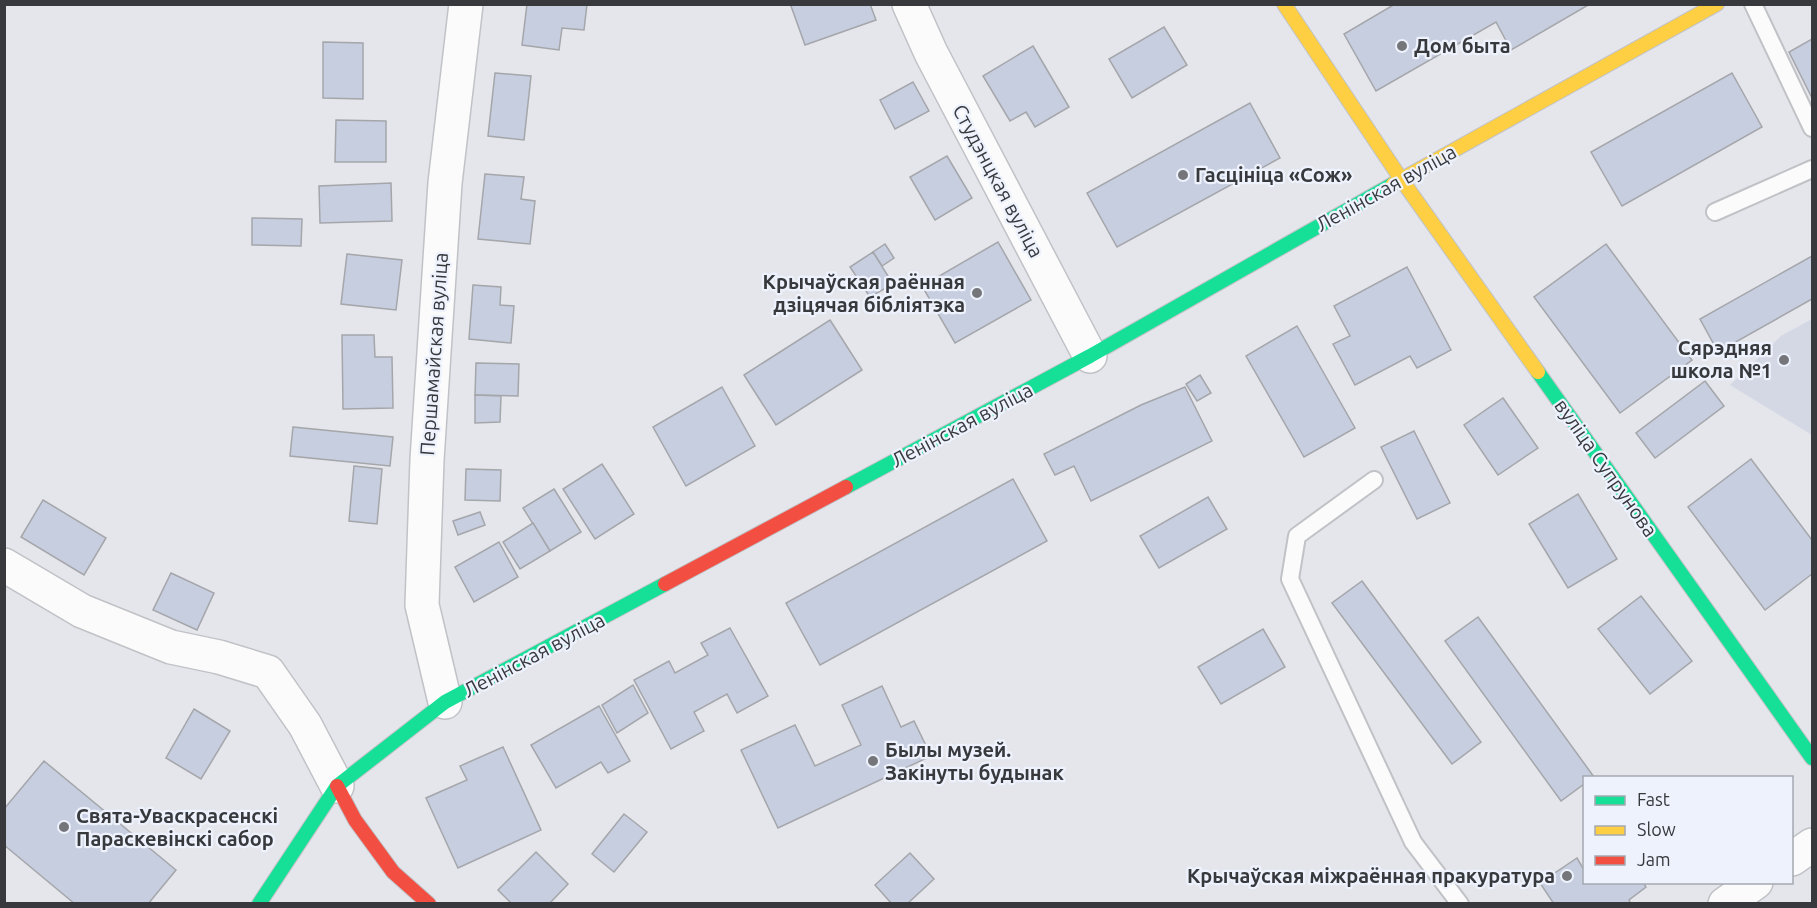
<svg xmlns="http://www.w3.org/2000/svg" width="1817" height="908" viewBox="0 0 1817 908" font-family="Ubuntu,sans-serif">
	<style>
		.built { fill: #d3d8e4 }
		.building { fill: #c7cee0; stroke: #a4a6aa; stroke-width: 1.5 }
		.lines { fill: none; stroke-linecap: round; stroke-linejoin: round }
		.lane-casing { stroke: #c0c2c6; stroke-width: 20 }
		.street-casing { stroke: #c0c2c6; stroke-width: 36 }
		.fast-casing { stroke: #c0c2c6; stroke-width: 16 }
		.slow-casing { stroke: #c0c2c6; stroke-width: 16 }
		.jam-casing { stroke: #c0c2c6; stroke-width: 16 }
		.lane { stroke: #fbfbfc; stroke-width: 16 }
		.street { stroke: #fbfbfc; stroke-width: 33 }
		.fast { stroke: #16e098; stroke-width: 14 }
		.slow { stroke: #ffcf43; stroke-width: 14 }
		.jam { stroke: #f24e42; stroke-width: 14 }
		.poi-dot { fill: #74767a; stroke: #edf2fd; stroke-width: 2 }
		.labels { text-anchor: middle; stroke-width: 4.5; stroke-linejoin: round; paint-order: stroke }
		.poi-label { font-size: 20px; font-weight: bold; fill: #37393d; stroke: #edf2fd; text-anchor: start }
		.street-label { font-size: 20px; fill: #37393d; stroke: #edf2fd }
	</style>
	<rect width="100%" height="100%" fill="#e4e6ec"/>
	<polygon class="built" points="1812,319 1812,435 1730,385 1781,336"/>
	<g class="building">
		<polygon points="527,4 587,4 584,30 562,28 559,50 522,45"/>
		<polygon points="794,4 870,4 876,20 805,45 791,6"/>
		<polygon points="1395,4 1590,4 1511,50 1496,22 1376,91 1344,34"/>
		<polygon points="1164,27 1187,65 1132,98 1109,59"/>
		<polygon points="1812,39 1812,98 1789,52"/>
		<polygon points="323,42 363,43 363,99 323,98"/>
		<polygon points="1033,46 1069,107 1035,127 1026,112 1010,121 983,76"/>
		<polygon points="495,73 531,76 524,140 488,136"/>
		<polygon points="1732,73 1762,127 1622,206 1591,152"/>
		<polygon points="913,82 929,111 895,129 880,100"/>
		<polygon points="1250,103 1280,158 1117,247 1087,193"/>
		<polygon points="336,120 386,121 386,162 335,162"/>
		<polygon points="947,156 972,198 935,220 910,177"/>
		<polygon points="485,174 524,177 521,199 535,201 530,244 478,239"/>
		<polygon points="391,183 392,221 320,223 319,186"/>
		<polygon points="252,218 302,219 301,246 252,245"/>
		<polygon points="998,242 1031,300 955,343 922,286"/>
		<polygon points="885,244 894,258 882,266 873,252"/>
		<polygon points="1606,244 1692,360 1620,413 1534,297"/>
		<polygon points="873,252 893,284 870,297 850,267"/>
		<polygon points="347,254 402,260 396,310 341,304"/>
		<polygon points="1812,256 1812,299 1718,352 1700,319"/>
		<polygon points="1407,267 1451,350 1417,368 1410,356 1355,385 1333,344 1350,336 1334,306"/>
		<polygon points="473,285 501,287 500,305 514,306 511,343 469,339"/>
		<polygon points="830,320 862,370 776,425 744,375"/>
		<polygon points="1297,326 1355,428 1304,457 1246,356"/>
		<polygon points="342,335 374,335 375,357 392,357 393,408 343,409"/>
		<polygon points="476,363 519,364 518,396 475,395"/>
		<polygon points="1200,375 1211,393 1197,401 1186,384"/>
		<polygon points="1705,381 1724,406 1655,458 1636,433"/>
		<polygon points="722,387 755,446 686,486 653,427"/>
		<polygon points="1185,387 1212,441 1091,501 1074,466 1055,475 1044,454 1141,405"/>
		<polygon points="475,395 501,396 500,422 475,423"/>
		<polygon points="1503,398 1538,448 1498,475 1464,425"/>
		<polygon points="293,427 393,437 390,466 290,456"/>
		<polygon points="1414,431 1450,503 1417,519 1381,447"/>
		<polygon points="1751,459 1812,540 1812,574 1765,610 1688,507"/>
		<polygon points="602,464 634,514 595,539 563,489"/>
		<polygon points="354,466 382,469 377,524 349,521"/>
		<polygon points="466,469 501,470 500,501 465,500"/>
		<polygon points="1013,479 1047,541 820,665 786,603"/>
		<polygon points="554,489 581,532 550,551 523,508"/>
		<polygon points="1578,494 1617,559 1568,588 1529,524"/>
		<polygon points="1208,497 1227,529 1159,568 1140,536"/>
		<polygon points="43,500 106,538 84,575 21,537"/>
		<polygon points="480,512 485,525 458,535 453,521"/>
		<polygon points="533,523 550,551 520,569 503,542"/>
		<polygon points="499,542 518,577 474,602 455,567"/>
		<polygon points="171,573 214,593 197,630 153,610"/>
		<polygon points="1362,581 1481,742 1452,764 1332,603"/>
		<polygon points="1641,596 1692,661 1650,694 1598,629"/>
		<polygon points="1478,617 1594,777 1584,778 1584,784 1561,801 1445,641"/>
		<polygon points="730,628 768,696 737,713 727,694 694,712 704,731 671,749 634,680 669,661 675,673 708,655 701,643"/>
		<polygon points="1263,629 1285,667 1221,704 1198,667"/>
		<polygon points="633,685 648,713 617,733 602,705"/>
		<polygon points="882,686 901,727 914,721 931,756 778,828 741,750 795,725 815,766 861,745 842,705"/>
		<polygon points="599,706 630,761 608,773 601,762 556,788 531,745"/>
		<polygon points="194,709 230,731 201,779 166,758"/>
		<polygon points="503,747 541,830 458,868 426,798 467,780 460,766"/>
		<polygon points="44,761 176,870 148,904 75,904 4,845 4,809"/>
		<polygon points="624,814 647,832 614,872 592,854"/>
		<polygon points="536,852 568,884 549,904 512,904 498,890"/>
		<polygon points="910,853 934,879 907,904 892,904 875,885"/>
		<polygon points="1577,858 1584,870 1584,882 1643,882 1646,887 1629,900 1631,904 1554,904 1540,883"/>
	</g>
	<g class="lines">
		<g class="lane-casing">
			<g id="lane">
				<polyline points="1753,4 1812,128"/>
				<polyline points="1715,212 1812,169"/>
				<polyline points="1374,480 1297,536 1290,579 1413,842 1460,904"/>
			</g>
		</g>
		<g class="street-casing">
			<g id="street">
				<polyline points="909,4 931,53 1090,356"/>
				<polyline points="4,565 82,611 171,647 219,657 268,672 305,725 337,786"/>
				<polyline points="445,702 422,605 427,460 445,183 466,4"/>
				<polyline points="1792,859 1812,845"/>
				<polyline points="1725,904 1756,882"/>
			</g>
		</g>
		<g class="fast-casing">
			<g id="fast">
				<polyline points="1538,372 1812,758"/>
				<polyline points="846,487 1090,356 1393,184"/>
				<polyline points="259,904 337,786 445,702 665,584"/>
			</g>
		</g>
		<g class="slow-casing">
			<g id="slow">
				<polyline points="1284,4 1401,179 1538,372"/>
				<polyline points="1393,184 1717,4"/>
			</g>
		</g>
		<g class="jam-casing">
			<g id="jam">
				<polyline points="665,584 846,487"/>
				<polyline points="337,786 355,820 393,872 429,904"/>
			</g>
		</g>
		<use href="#lane" class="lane"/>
		<use href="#street" class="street"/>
		<use href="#fast" class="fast"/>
		<use href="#slow" class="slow"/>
		<use href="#jam" class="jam"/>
	</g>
	<g class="poi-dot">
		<circle cx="1402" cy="46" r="6"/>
		<circle cx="1183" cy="175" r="6"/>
		<circle cx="977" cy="293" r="6"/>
		<circle cx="1784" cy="360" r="6"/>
		<circle cx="873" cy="761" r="6"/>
		<circle cx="64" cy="827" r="6"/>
		<circle cx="1567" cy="876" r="6"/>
	</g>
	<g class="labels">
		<g class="poi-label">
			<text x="1414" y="53">Дом быта</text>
			<text x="1195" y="182">Гасцініца «Сож»</text>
			<text x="965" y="289" text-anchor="end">Крычаўская раённая<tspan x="965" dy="23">дзіцячая бібліятэка</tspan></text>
			<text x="1772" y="355" text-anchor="end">Сярэдняя<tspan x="1772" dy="23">школа №1</tspan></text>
			<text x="885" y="757">Былы музей.<tspan x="885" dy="23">Закінуты будынак</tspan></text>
			<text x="76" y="823">Свята-Уваскрасенскі<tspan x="76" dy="23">Параскевінскі сабор</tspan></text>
			<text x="1555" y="883" text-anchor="end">Крычаўская міжраённая пракуратура</text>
		</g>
		<g class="street-label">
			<text transform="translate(998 181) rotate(62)" y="7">Студэнцкая вуліца</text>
			<text transform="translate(1386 188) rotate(-29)" y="7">Ленінская вуліца</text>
			<text transform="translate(434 354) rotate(-86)" y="7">Першамайская вуліца</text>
			<text transform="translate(962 425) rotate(-28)" y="7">Ленінская вуліца</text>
			<text transform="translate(1606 468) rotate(55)" y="7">вуліца Супрунова</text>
			<text transform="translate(534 655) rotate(-28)" y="7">Ленінская вуліца</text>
		</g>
	</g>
	<rect width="1817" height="908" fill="none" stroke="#37393d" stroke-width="12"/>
	<rect x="1583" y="776" width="210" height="108" fill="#edf2fd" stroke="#a4a8b0" stroke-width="1.5"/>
	<rect x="1595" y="796" width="30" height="9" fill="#16e098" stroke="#a4a8b0" stroke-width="1.5"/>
	<text x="1637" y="806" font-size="18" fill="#37393d">Fast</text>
	<rect x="1595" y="826" width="30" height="9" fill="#ffcf43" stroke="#a4a8b0" stroke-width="1.5"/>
	<text x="1637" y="836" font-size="18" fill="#37393d">Slow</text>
	<rect x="1595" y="856" width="30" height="9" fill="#f24e42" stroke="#a4a8b0" stroke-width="1.5"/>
	<text x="1637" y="866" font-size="18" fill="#37393d">Jam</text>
</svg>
